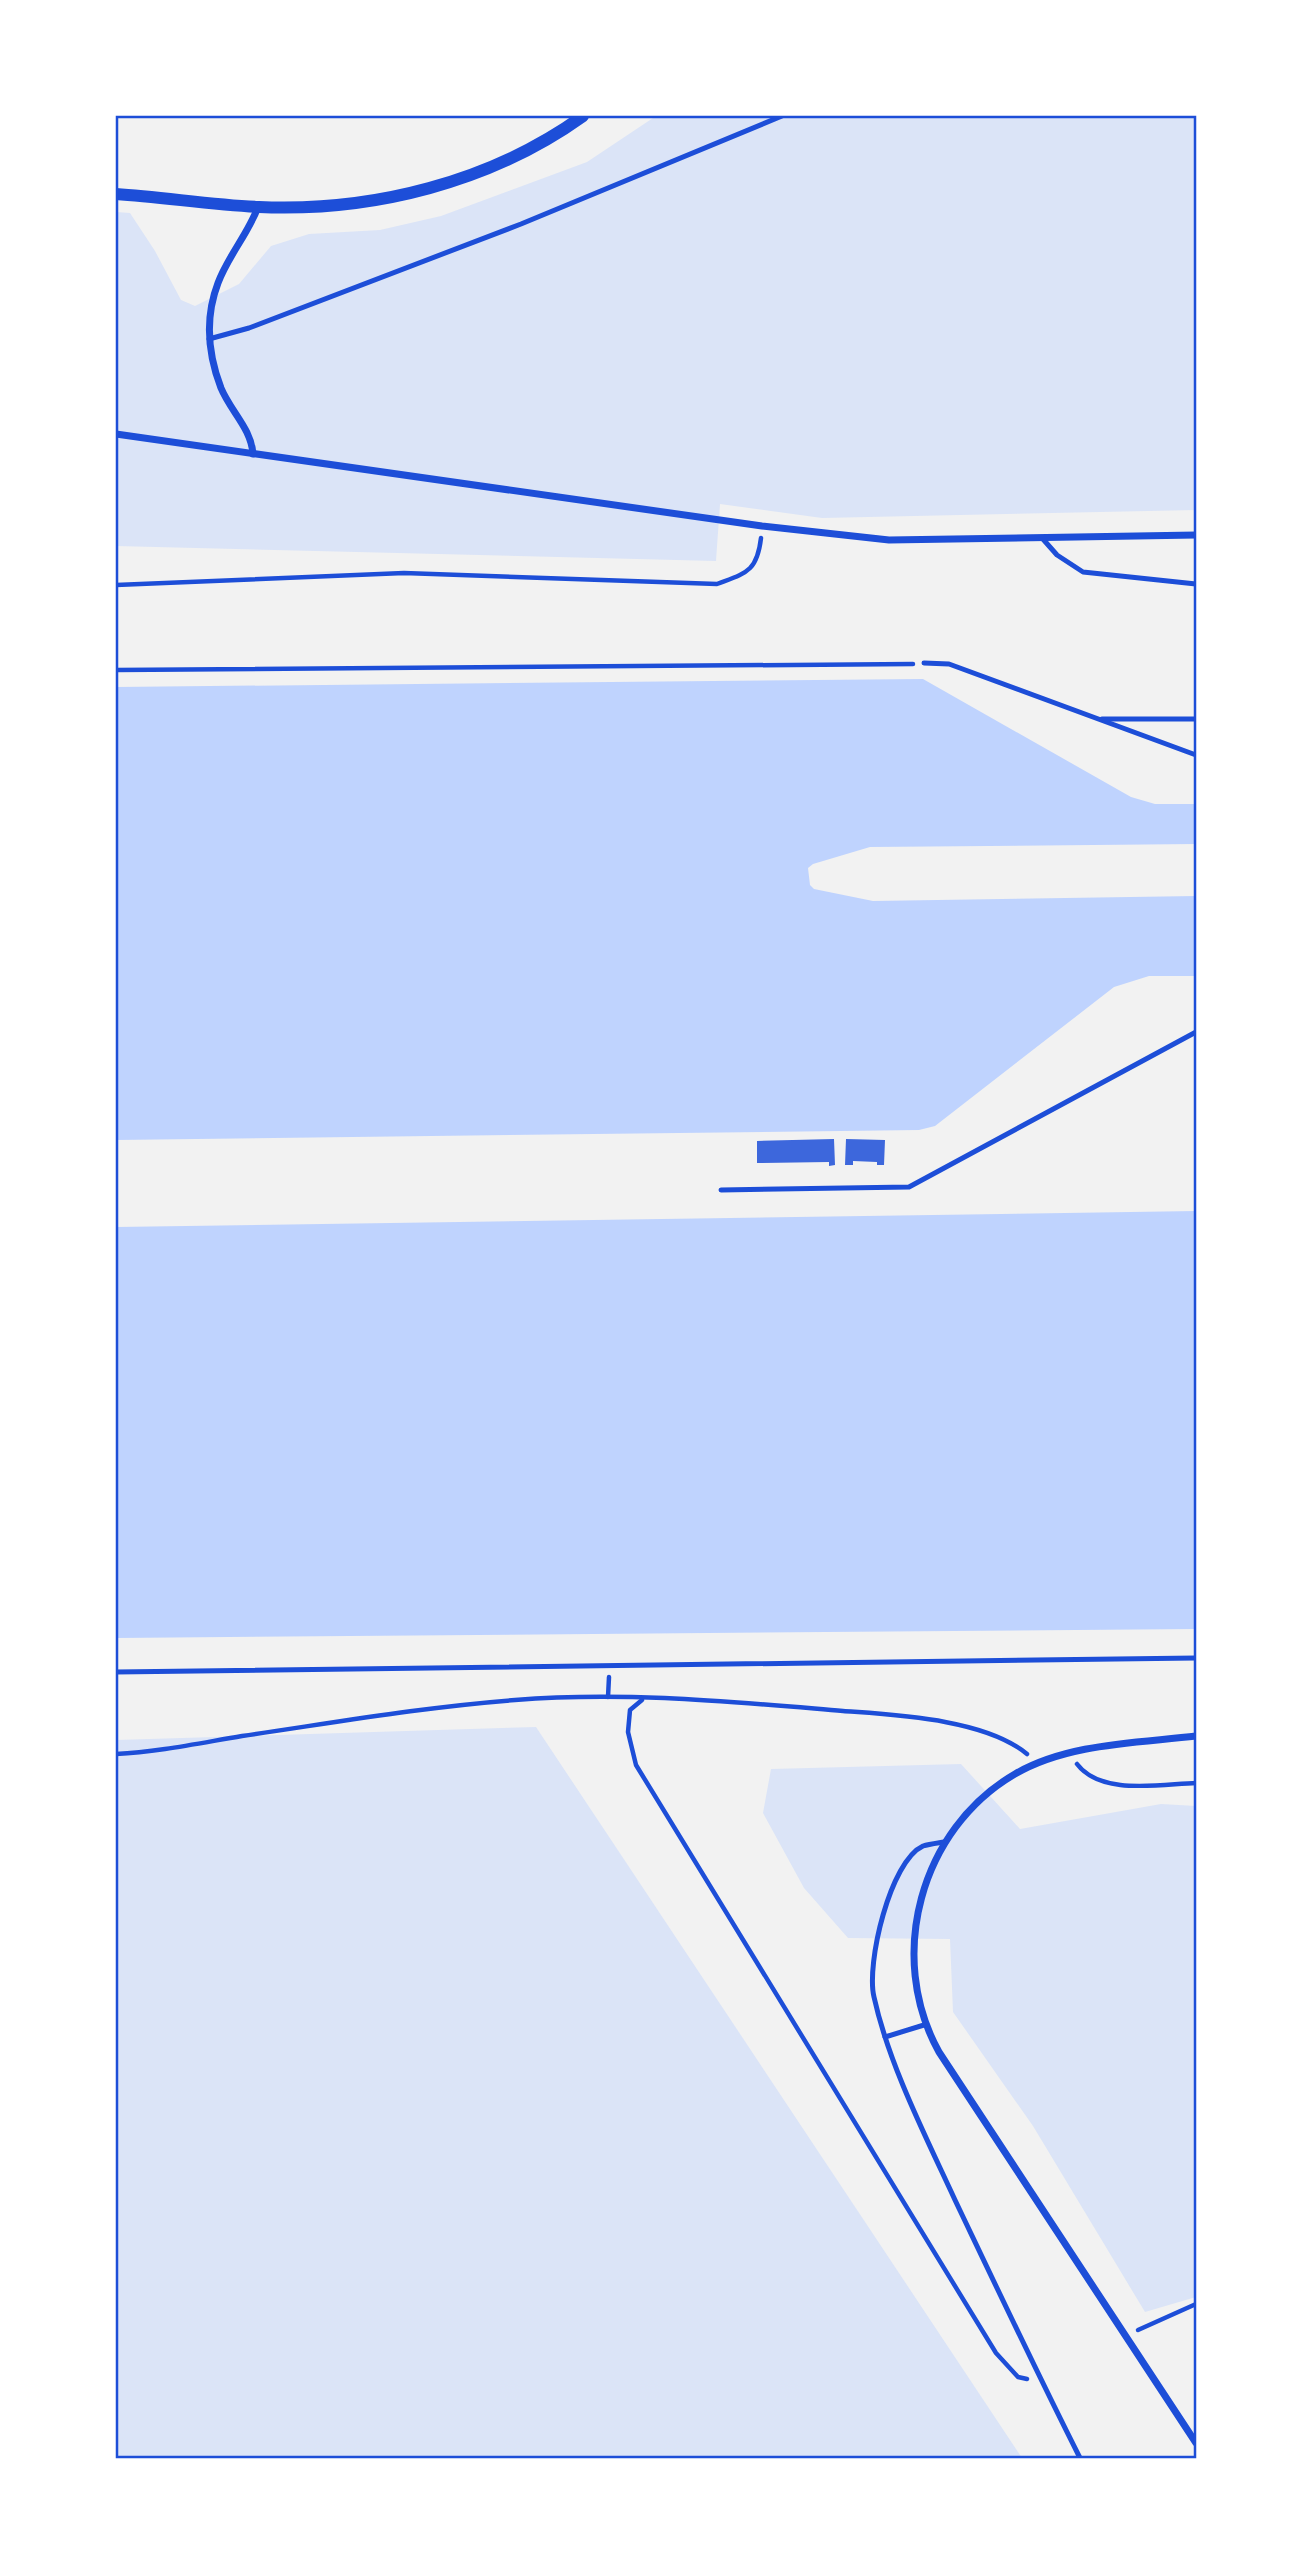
<svg xmlns="http://www.w3.org/2000/svg" width="1312" height="2574" viewBox="0 0 1312 2574" font-family="Karla,sans-serif">
	<style>
		.green { fill: #dbe4f7 }
		.water { fill: #bfd3fe }
		.building { fill: #3d67dc }
		.lines { fill: none; stroke-linecap: round; stroke-linejoin: round }
		.path { stroke: #1d4ed8; stroke-width: 4.5 }
		.service { stroke: #1d4ed8; stroke-width: 5 }
		.minor { stroke: #1d4ed8; stroke-width: 7 }
		.tertiary { stroke: #1d4ed8; stroke-width: 12 }
		.neatline { fill: none; stroke: #1d4ed8; stroke-width: 2.5 }
	</style>
	<rect width="100%" height="100%" fill="#f2f2f2"/>
	<g class="green">
		<polygon points="656,116 1196,116 1196,510 822,518 720,504 716,561 116,546 116,212 130,213 155,251 181,300 195,306 239,284 271,246 309,234 380,230 441,216 587,162"/>
		<polygon points="536,1727 1022,2458 116,2458 116,1740"/>
		<polygon points="961,1764 1020,1829 1161,1804 1196,1806 1196,2297 1145,2312 1033,2126 953,2012 950,1939 848,1938 804,1888 763,1813 771,1769"/>
	</g>
	<g class="water">
		<polygon points="923,679 1131,797 1155,804 1196,804 1196,844 870,847 813,864 808,868 810,885 814,889 873,901 1196,896 1196,976 1149,976 1114,987 935,1126 919,1130 116,1140 116,687"/>
		<polygon points="1196,1211 1196,1629 116,1638 116,1227"/>
	</g>
	<g class="building">
		<polygon points="834,1139 835,1165 829,1166 829,1162 757,1163 757,1141"/>
		<polygon points="846,1139 885,1140 884,1165 877,1165 877,1162 853,1161 853,1165 845,1165"/>
	</g>
	<g class="lines">
		<g class="path">
			<path d="M116,585L404,573L717,584C746,573 757,572 761,538"/>
			<polyline points="116,670 913,664"/>
			<polyline points="608,1697 609,1677"/>
			<polyline points="642,1700 630,1710 628,1732 636,1765 996,2353 1018,2377 1027,2379"/>
			<path d="M116,1754C158,1752 200,1743 242,1736C332,1723 423,1707 515,1700C624,1691 734,1702 843,1711C896,1715 985,1719 1027,1754"/>
			<path d="M1077,1764C1101,1796 1161,1784 1196,1783"/>
			<polyline points="1138,2330 1196,2304"/>
		</g>
		<g class="service">
			<polyline points="209,339 249,328 521,224 782,116"/>
			<polyline points="1042,538 1057,555 1083,572 1196,584"/>
			<polyline points="924,663 949,664 1196,755"/>
			<polyline points="1102,719 1196,719"/>
			<polyline points="721,1190 909,1187 1196,1032"/>
			<polyline points="116,1672 1196,1658"/>
			<path d="M944,1842C938,1843 929,1844 923,1846C890,1861 866,1964 874,1997C889,2065 926,2137 955,2200C996,2286 1037,2373 1080,2458"/>
			<polyline points="885,2037 924,2025"/>
		</g>
		<g class="minor">
			<polyline points="116,434 762,526 889,540 1196,535"/>
			<path d="M253,454C251,428 231,412 221,388C208,354 205,317 218,283C228,256 248,234 258,207"/>
			<path d="M1196,1736C1138,1743 1068,1743 1015,1774C920,1829 886,1957 939,2052L1196,2443"/>
		</g>
		<path class="tertiary" d="M116,194C163,197 212,205 259,207C373,212 491,182 583,116"/>
	</g>
	<rect width="1312" height="2574" fill="none" stroke="#ffffff" stroke-width="234"/>
	<rect x="117" y="117" width="1078" height="2340" class="neatline"/>
</svg>
